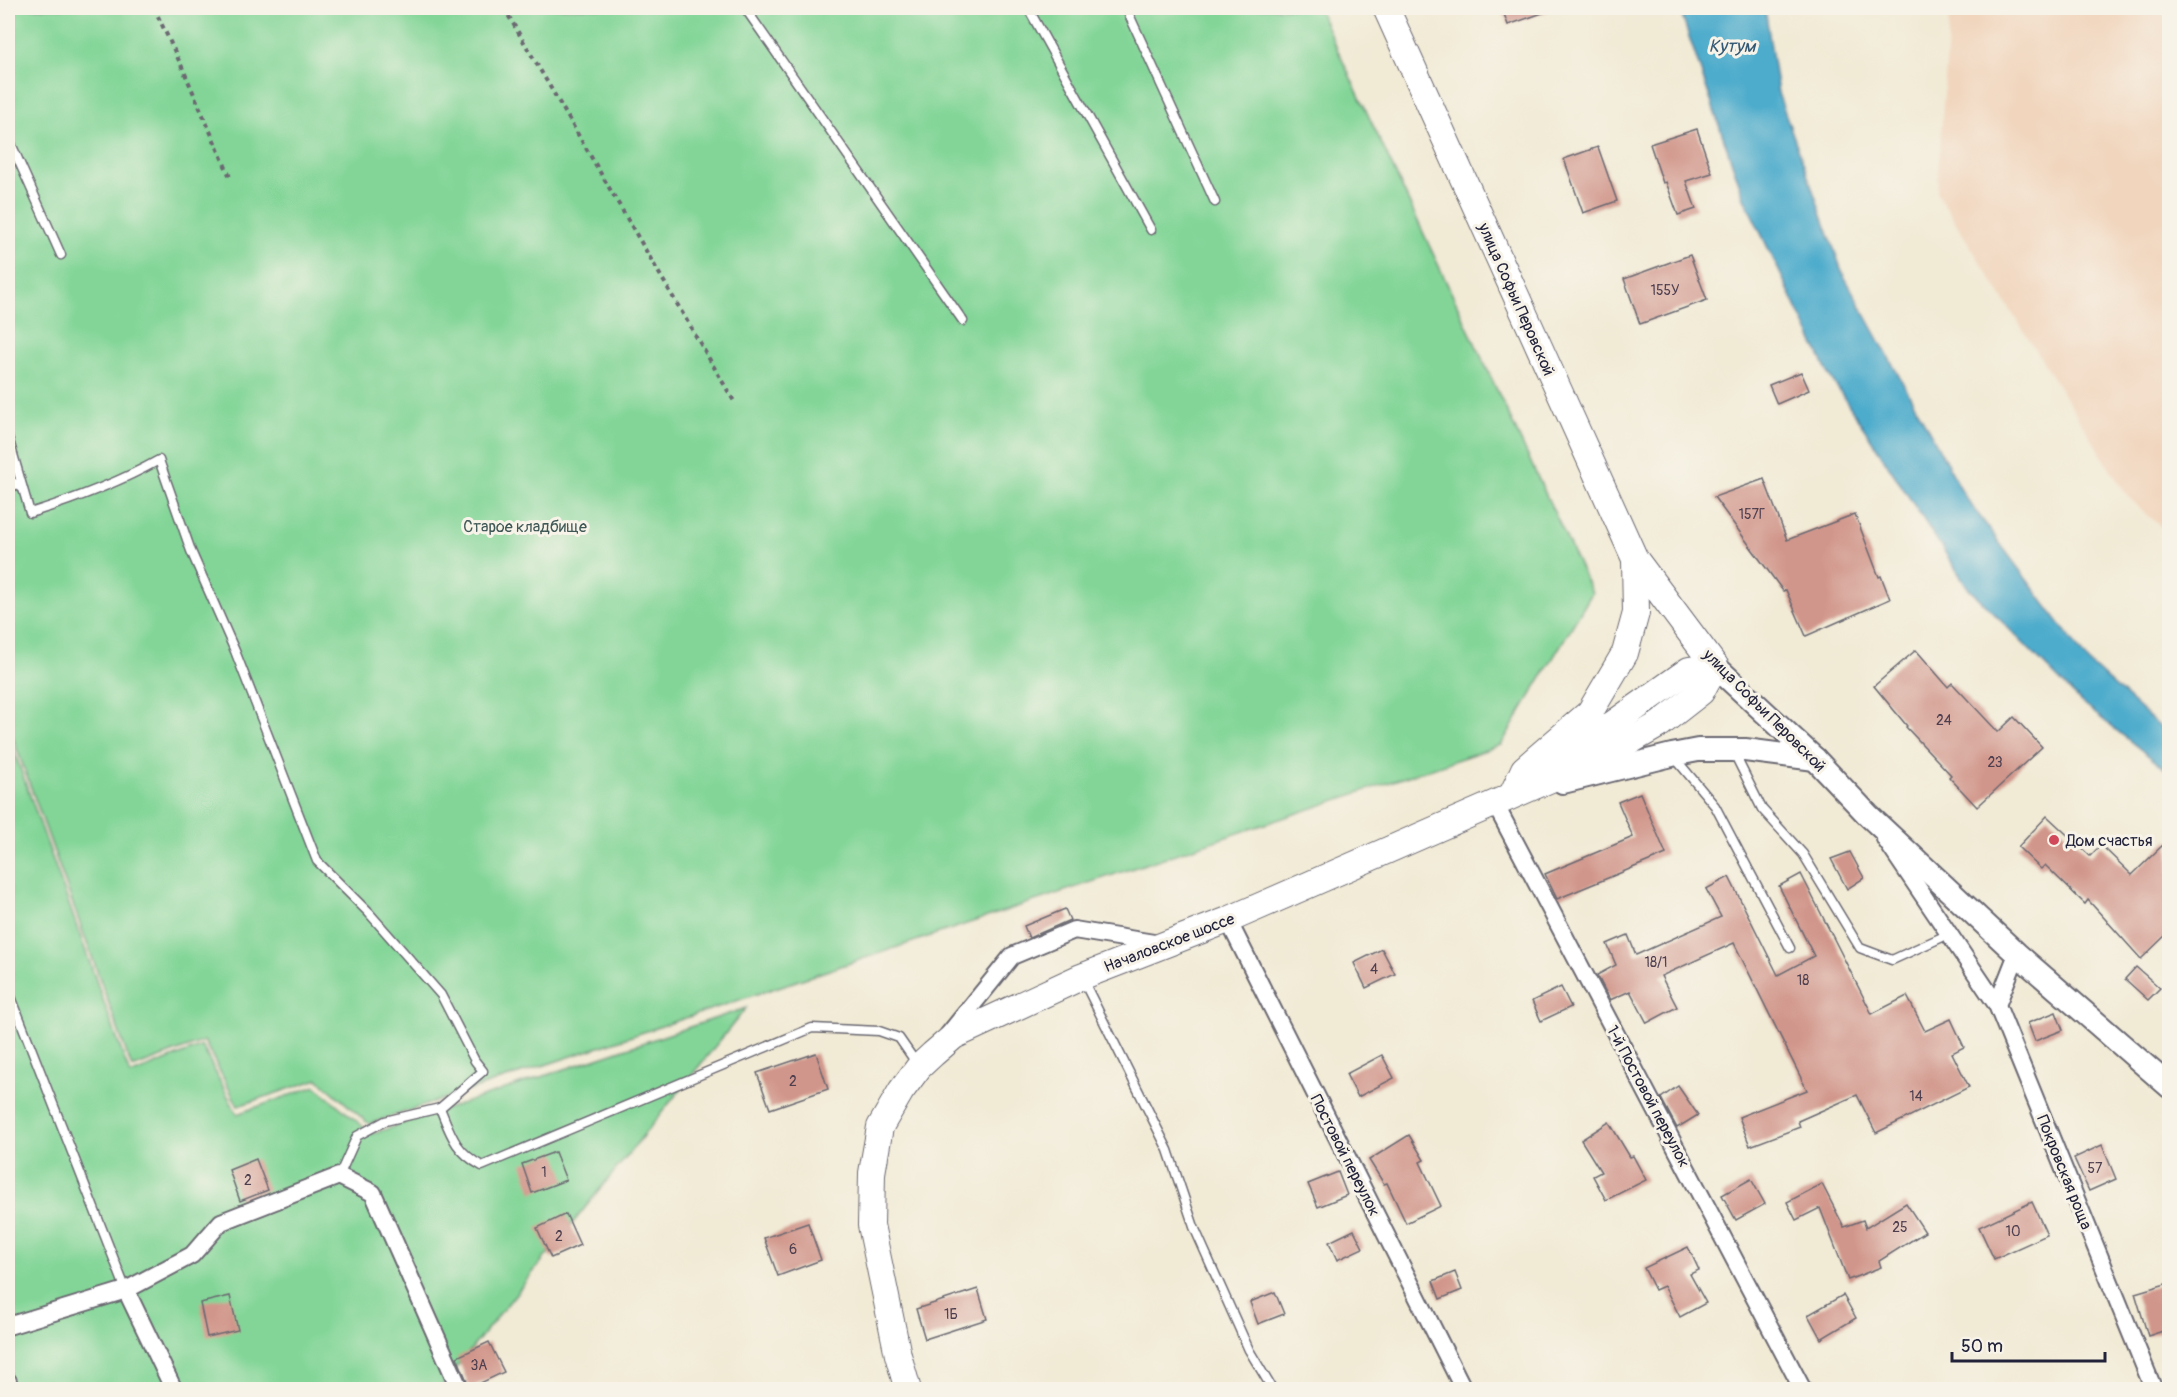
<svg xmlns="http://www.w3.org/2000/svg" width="2177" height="1397" viewBox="0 0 2177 1397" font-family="Pangolin,sans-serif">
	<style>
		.built { fill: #f1d5bd }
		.green { fill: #82d597; stroke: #527c69; stroke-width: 1.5 }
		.water { fill: #4daccc; stroke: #386784; stroke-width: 1.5 }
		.building { fill: #d1968b }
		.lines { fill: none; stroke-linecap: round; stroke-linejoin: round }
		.lane-casing { stroke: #6a6871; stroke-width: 11 }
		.street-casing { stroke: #6a6871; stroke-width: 20 }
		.secondary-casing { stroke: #6a6871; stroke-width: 26 }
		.primary-casing { stroke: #6a6871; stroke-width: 28 }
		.path { stroke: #6a6871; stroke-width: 4; stroke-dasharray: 4.5 4.5; stroke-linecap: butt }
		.lane { stroke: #fff; stroke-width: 8 }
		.street { stroke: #fff; stroke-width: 16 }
		.secondary { stroke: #fff; stroke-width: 22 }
		.primary { stroke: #fff; stroke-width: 26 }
		.poi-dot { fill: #d1495b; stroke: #f7f3e8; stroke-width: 2 }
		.labels { text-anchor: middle; stroke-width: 6; stroke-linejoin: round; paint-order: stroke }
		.number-label { font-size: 14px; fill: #4e3f4f }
		.street-label { font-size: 16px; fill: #22223b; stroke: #f7f3e8 }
		.park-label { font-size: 16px; fill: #3f5857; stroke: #f7f3e8 }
		.poi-label { font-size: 16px; fill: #22223b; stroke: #f7f3e8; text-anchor: start }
		.water-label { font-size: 18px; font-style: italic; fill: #335975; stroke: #f7f3e8 }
	</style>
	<rect width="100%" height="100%" fill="#f7f3e8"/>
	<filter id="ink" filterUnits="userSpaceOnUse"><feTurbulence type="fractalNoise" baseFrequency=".0167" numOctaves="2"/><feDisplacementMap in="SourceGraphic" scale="12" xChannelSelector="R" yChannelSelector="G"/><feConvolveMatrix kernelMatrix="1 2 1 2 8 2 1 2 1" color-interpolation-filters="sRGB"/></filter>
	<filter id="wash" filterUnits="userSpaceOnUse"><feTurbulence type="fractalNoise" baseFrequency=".008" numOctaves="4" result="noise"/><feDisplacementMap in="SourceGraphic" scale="24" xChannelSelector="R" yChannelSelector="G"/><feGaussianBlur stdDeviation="1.35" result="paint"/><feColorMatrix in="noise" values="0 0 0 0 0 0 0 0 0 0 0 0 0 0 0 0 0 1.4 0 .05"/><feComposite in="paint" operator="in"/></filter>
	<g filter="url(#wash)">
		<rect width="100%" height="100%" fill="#f1ead5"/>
		<polygon class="built" points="1950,8 2169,8 2169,534 2128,497 1937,193"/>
		<g class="green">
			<polygon points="8,8 1318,8 1592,593 1501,745 369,1124 318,1079 238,1106 204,1041 132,1068 8,724"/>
			<polygon points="8,734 130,1075 202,1046 237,1114 315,1086 372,1134 746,1008 439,1389 8,1389"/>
		</g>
		<polygon class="water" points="1681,8 1765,8 1778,93 1843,274 1966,498 2089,663 2169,735 2169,772 2082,703 1967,586 1829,375 1744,198 1683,19"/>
		<g id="blocks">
			<g class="building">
				<polygon points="1502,8 1551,8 1551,10 1508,25"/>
				<polygon points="1697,129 1712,173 1686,181 1696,209 1678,215 1666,182 1663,183 1650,144"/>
				<polygon points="1598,147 1617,201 1583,213 1564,159"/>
				<polygon points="1690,255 1707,300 1640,324 1624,279"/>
				<polygon points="1801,372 1809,390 1777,404 1769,385"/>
				<polygon points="1764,479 1787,540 1855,514 1879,577 1881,576 1890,599 1806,636 1786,590 1783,591 1714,497"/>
				<polygon points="1916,650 1948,687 1952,683 1998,732 2014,717 2042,747 1977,807 1949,777 1951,775 1906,727 1907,726 1874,686"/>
				<polygon points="1640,793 1666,854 1557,899 1545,874 1633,837 1618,802"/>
				<polygon points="2047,816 2090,856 2101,845 2132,875 2169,839 2169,932 2141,959 2088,900 2085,904 2045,865 2041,869 2018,847"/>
				<polygon points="1850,852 1864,878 1847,889 1831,859"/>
				<polygon points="1801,874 1872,1014 1907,996 1925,1031 1951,1019 1964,1047 1952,1053 1969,1087 1876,1133 1857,1095 1798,1121 1800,1127 1750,1146 1739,1117 1807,1090 1734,943 1661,976 1677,1007 1647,1023 1630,991 1610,1000 1597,975 1616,965 1607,944 1628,935 1636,955 1721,917 1706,889 1729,877 1778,975 1814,956 1779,886"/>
				<polygon points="1065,909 1070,920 1029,938 1024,926"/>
				<polygon points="1382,949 1395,974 1366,988 1354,963"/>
				<polygon points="2136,967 2160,988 2148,1000 2125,979"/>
				<polygon points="1561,987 1571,1007 1541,1021 1532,1001"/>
				<polygon points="2056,1012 2063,1030 2035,1041 2028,1023"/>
				<polygon points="816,1053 828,1089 770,1109 757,1073"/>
				<polygon points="1382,1055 1394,1078 1358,1097 1346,1074"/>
				<polygon points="1678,1086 1698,1115 1677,1128 1661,1098"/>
				<polygon points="1609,1122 1630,1157 1633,1156 1646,1180 1606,1200 1593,1176 1601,1172 1581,1140"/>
				<polygon points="1409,1135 1424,1160 1420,1162 1441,1206 1406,1223 1387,1183 1384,1184 1369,1160"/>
				<polygon points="2102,1145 2116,1179 2089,1191 2074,1158"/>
				<polygon points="555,1152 566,1180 532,1193 522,1164"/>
				<polygon points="256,1159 268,1190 240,1201 229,1170"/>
				<polygon points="1338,1172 1347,1195 1318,1207 1308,1184"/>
				<polygon points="1751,1179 1765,1204 1736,1220 1722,1195"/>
				<polygon points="1822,1184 1844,1227 1863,1220 1866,1228 1906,1203 1925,1232 1879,1261 1881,1267 1848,1280 1820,1208 1796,1220 1787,1202"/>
				<polygon points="2032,1202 2047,1235 1994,1259 1979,1227"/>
				<polygon points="566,1214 580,1245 551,1258 537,1228"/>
				<polygon points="808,1223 821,1260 778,1276 764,1238"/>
				<polygon points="1354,1230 1363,1248 1337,1260 1329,1242"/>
				<polygon points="1688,1247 1699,1270 1690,1274 1706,1303 1680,1317 1664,1286 1655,1290 1644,1268"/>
				<polygon points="1455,1272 1462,1290 1440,1299 1433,1281"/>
				<polygon points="2169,1283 2169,1329 2148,1336 2135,1293"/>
				<polygon points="978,1289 987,1319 925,1339 916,1309"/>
				<polygon points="1275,1292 1284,1314 1258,1324 1250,1302"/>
				<polygon points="1843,1295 1856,1318 1821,1339 1808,1315"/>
				<polygon points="230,1296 238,1330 207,1337 200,1303"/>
				<polygon points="489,1342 504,1372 470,1388 457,1357"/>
			</g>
		</g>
	</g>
	<g filter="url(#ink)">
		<use href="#blocks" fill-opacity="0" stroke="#6a6871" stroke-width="1.5"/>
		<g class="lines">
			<g class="lane-casing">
				<g id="lane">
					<polyline points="745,8 963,321"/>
					<polyline points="1028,8 1151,230"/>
					<polyline points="1126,8 1215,202"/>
					<polyline points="8,137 61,255"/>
					<path d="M8,437L30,513C75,499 118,483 159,460L191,551L235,651L317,861L369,913L441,995L475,1061L483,1071L440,1108"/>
					<polyline points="8,479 22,488"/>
					<polyline points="1733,751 1762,809 1803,854 1860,948 1892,960 1949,934"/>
					<polyline points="1674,757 1715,806 1790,948"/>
					<polyline points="1083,980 1168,1150 1194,1227 1249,1350 1273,1390"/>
					<polyline points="8,989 126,1290"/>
					<path d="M339,1176L357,1136L385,1121L440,1108C451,1135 455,1151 482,1166L812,1028L879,1031L899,1038L917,1064"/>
				</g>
			</g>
			<g class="street-casing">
				<g id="street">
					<polyline points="1494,802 1803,1390"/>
					<polyline points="1885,839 1997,1005"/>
					<polyline points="1228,920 1464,1390"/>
					<polyline points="2017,954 1997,1005 2154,1390"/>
					<polyline points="948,1035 1012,956 1074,930 1160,944"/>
					<polyline points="126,1290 174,1390"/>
					<polyline points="8,1326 126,1290 192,1255 221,1222 339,1176 373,1193 460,1390"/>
					<polyline points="8,1381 9,1390"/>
				</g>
			</g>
			<g class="secondary-casing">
				<g id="secondary">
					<polyline points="1715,666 1815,759 1868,815 2017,954 2170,1087"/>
					<polyline points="1563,782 1672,755 1698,750 1745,750 1815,759"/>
				</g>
			</g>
			<g class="primary-casing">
				<g id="primary">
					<polyline points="1386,8 1635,559 1715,666"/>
					<polyline points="1552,767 1689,670 1715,666"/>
					<polyline points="1512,795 1524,769 1590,712 1625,653 1636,613 1635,559"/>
					<polyline points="908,1390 898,1355 871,1225 872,1173 880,1127 901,1091 919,1067 933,1054 954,1036 1081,977 1228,920 1608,754 1660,724 1701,692 1715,666"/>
				</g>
			</g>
			<g class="path">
				<polyline points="154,8 183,69 230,177"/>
				<polyline points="504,8 735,403"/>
			</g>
			<use href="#lane" class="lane"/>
			<use href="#street" class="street"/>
			<use href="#secondary" class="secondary"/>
			<use href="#primary" class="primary"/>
		</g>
	</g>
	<circle class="poi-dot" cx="2054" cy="840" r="6"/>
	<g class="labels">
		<g class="number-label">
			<text x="1665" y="295">155У</text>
			<text x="1752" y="519">157Г</text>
			<text x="1944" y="725">24</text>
			<text x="1995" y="767">23</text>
			<text x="1656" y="967">18/1</text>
			<text x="1374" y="974">4</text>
			<text x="1803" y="985">18</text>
			<text x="793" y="1086">2</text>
			<text x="1916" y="1101">14</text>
			<text x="2095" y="1173">57</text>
			<text x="544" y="1177">1</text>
			<text x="248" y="1185">2</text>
			<text x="1900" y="1232">25</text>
			<text x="2013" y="1236">10</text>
			<text x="559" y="1241">2</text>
			<text x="793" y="1254">6</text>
			<text x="951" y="1319">1Б</text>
			<text x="479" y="1370">3А</text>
		</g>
		<g class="street-label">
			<text transform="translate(1517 299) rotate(66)" y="6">улица Софьи Перовской</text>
			<text transform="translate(1765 710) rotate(45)" y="6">улица Софьи Перовской</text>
			<text transform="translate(1169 942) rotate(-21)" y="6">Началовское шоссе</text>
			<text transform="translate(1649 1096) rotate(62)" y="6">1-й Постовой переулок</text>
			<text transform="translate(1346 1155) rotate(63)" y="6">Постовой переулок</text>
			<text transform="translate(2065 1172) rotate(68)" y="6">Покровская роща</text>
		</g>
		<g class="park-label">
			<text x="525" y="532">Старое кладбище</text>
		</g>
		<g class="poi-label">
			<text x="2066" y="846">Дом счастья</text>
		</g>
		<g class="water-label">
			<text x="1732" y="52">Кутум</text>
		</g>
	</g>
	<rect width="2177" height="1397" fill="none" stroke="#f7f3e8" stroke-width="30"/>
	<path d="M1952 1352v9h153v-9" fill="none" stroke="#22223b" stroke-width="3"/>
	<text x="1961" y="1352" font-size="18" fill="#22223b" stroke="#f7f3e8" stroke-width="4.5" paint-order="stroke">50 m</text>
</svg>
